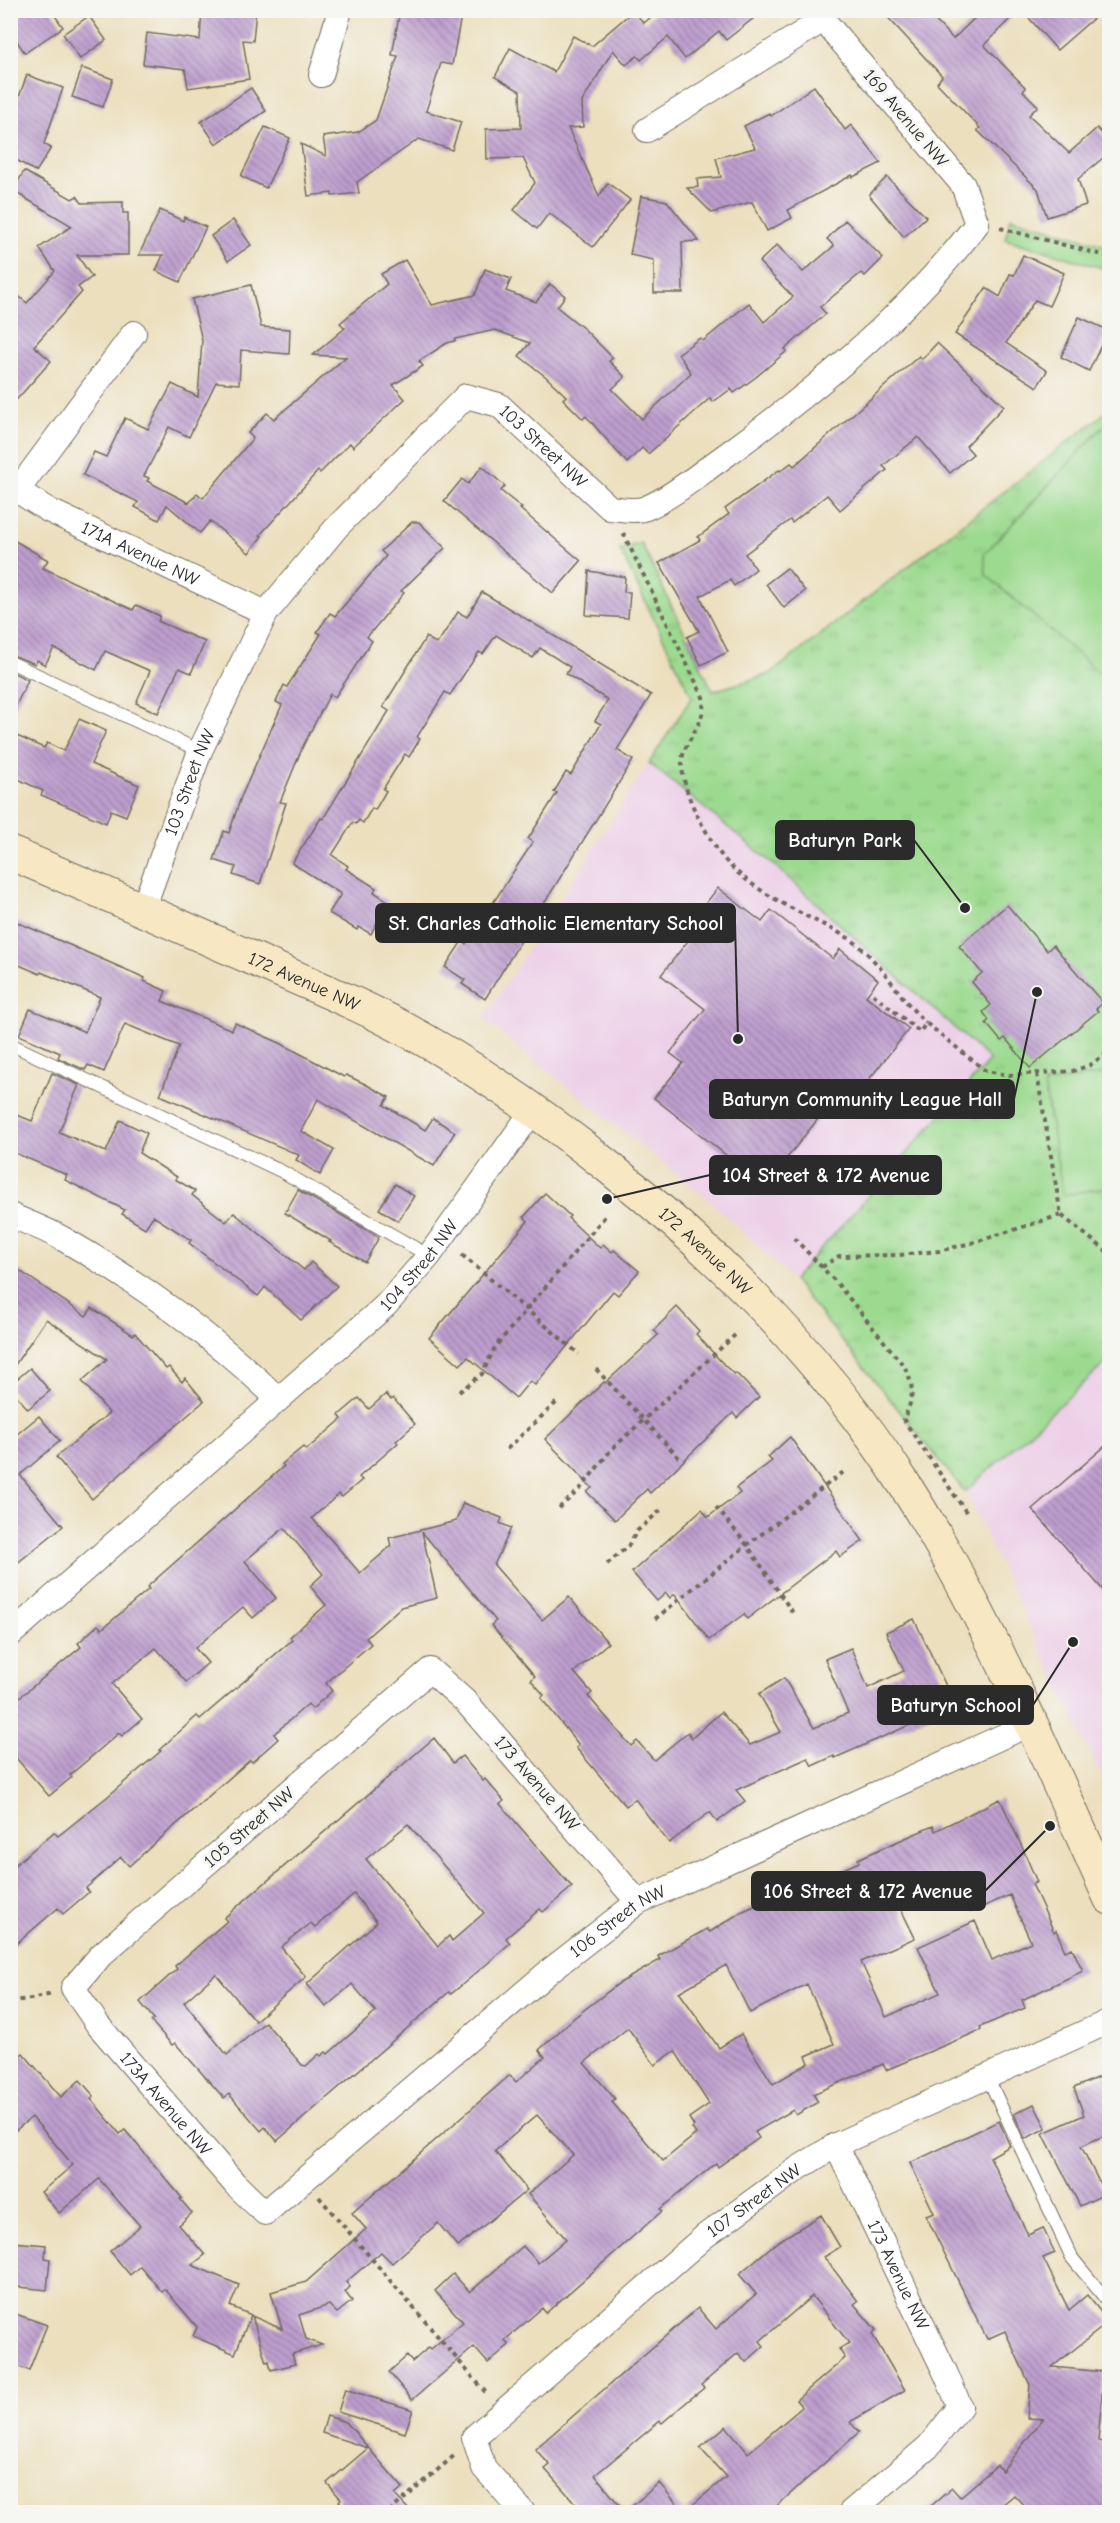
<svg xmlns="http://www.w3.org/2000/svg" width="1120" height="2523" viewBox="0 0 1120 2523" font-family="'Comic Neue',sans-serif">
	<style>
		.built { fill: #edd0e8 }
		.grass { fill: url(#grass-tufts); stroke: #64825d; stroke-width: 1.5 }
		.pitch { fill: #9cda8f; stroke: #64825d; stroke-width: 1.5 }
		.building { fill: url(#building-back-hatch); fill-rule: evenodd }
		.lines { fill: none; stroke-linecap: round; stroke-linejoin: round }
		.lane-casing { stroke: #6f6a5e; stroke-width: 14 }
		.street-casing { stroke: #6f6a5e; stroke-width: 26 }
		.secondary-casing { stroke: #6f6a5e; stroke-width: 35 }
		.path { stroke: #6f6a5e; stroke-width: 4; stroke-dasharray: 4.5 4.5; stroke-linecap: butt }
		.lane { stroke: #fff; stroke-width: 12 }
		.street { stroke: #fff; stroke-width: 24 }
		.secondary { stroke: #f7e8c3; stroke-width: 33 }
		.labels { text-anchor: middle; stroke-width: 6; stroke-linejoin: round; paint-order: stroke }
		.street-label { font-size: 18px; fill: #2b2b2b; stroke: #f6f6f2 }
		.leader { fill: none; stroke: #2b2b2b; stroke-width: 2 }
		.callout-dot { fill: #2b2b2b; stroke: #f6f6f2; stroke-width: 2 }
		.callout { fill: #2b2b2b; stroke: #2b2b2b; stroke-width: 2 }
		.callout-label { font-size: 20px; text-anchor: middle; font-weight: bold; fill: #fff }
	</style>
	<defs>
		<pattern id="grass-tufts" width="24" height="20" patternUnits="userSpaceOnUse" patternTransform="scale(1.5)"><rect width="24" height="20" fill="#9cda8f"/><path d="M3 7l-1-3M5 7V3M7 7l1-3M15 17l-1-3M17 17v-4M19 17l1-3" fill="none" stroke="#87bb7c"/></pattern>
		<pattern id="building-back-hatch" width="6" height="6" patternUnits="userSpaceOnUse" patternTransform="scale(1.5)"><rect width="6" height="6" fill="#bd9dcd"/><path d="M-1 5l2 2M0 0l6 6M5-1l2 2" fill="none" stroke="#9a80a7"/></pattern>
	</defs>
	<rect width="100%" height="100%" fill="#f6f6f2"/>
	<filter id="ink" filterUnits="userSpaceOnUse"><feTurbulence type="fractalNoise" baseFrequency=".0167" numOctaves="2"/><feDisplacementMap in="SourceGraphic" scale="12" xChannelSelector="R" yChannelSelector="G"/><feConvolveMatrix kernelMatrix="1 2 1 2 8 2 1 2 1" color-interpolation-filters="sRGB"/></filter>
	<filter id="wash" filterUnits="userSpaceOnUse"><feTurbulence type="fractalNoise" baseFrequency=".008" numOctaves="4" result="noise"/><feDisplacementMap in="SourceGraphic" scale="24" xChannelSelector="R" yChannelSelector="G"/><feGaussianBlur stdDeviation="1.35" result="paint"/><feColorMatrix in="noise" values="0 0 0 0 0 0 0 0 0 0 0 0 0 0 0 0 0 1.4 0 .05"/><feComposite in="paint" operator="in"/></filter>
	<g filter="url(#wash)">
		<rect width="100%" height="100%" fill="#ecdfbd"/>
		<g class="built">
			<polygon points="649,763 772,863 991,1060 793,1280 710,1201 483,1019"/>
			<polygon points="1109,1360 1109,1792 965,1492"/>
		</g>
		<g class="grass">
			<polygon points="1011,217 1109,247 1109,270 1005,239"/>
			<polygon points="1109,410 1109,1360 965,1492 793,1280 990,1060 772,863 649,763 692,697 620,550 641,543 713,691 770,674"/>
		</g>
		<g class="pitch">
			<polygon points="1103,427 1110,430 1109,681 986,575 984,554"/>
			<polygon points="1109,1073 1109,1187 1063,1195 1044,1084"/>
		</g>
		<g id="blocks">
			<g class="building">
				<polygon points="20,10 51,10 63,27 25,53 10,31 10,17"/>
				<polygon points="202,10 256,10 253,41 243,40 249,79 188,88 185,69 143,64 147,33 200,40"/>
				<polygon points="400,10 462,10 452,65 441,63 426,111 461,122 452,150 419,139 357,182 359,193 332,196 332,193 308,196 301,144 326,156 323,137 358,132 376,120 398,56 392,55"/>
				<polygon points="659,10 764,10 726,40 719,31 685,59 668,37 641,60 637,56 626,65 613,50 582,102 583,127 568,128 599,196 608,183 630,200 593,247 549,213 537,229 514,210 535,183 523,158 487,159 486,129 521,128 520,91 495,77 510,48 554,72 573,36 592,46 633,11 644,23"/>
				<polygon points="881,10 925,10 953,39 983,10 1019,10 984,45 1026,88 1023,91 1038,106 1029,115 1069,153 1097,128 1110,143 1110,152 1078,179 1086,205 1047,217 1038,189 977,130 980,128 937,83 942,76"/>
				<polygon points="1022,10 1103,10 1057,50"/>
				<polygon points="89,16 106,40 80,59 63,34"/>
				<polygon points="82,68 113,79 103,107 72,97"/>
				<polygon points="27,75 63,88 44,144 51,148 36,172 10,156 10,121"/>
				<polygon points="814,86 845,130 851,125 881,163 853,177 852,175 788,210 792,218 767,231 752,202 712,213 687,188 698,187 697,179 721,177 716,158 755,148 744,126 769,113 771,116"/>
				<polygon points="251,88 266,111 216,144 201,122"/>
				<polygon points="265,127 290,138 266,188 241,176"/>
				<polygon points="24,171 72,199 77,196 82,203 123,202 123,213 128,213 128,255 77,255 92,277 78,287 82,292 34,346 51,361 10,407 10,289 27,303 55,271 39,248 72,226 13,191"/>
				<polygon points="887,177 926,217 904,237 869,195"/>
				<polygon points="641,196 667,201 699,241 682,242 683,293 654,293 654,260 630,255"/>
				<polygon points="160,210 183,221 184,217 206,227 180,282 156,271 163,255 139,255"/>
				<polygon points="233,220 251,245 228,261 211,236"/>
				<polygon points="845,220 883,258 865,276 861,273 820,307 826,314 785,349 787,351 756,377 734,393 731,389 713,402 710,398 648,454 642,448 627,463 586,416 583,419 563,399 566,396 545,376 519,356 530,343 495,330 455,339 455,341 447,343 419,361 423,366 393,385 405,399 353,447 350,443 320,473 318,471 260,535 262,536 249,553 210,521 200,533 167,505 159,520 135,507 138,502 83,475 94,452 106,457 125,418 148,429 172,384 198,397 202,340 192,299 251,285 261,327 290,329 289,354 241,350 239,384 216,382 189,437 169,427 144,476 149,478 147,481 189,503 197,493 203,498 253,438 248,433 267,413 274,419 346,357 313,355 345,328 340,323 387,284 381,274 405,260 432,305 475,295 485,269 511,279 506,291 536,302 550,284 565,296 557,307 583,328 613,358 609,361 625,377 612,389 642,419 691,373 678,354 700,338 703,341 749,303 764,322 793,297 759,262 777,245 803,272 834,246 827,239"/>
				<polygon points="1023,255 1064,273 1049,306 1035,300 1006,343 1047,371 1037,387 955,334 986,288 1000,297 1010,274 1014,275"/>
				<polygon points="1079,317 1108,330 1089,371 1061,357"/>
				<polygon points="937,343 1004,406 966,446 973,454 950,473 918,437 883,466 887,470 840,510 827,495 792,523 790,520 745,554 756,569 734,586 730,580 700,596 728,652 701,665 687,637 699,631 659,563 700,540 698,537 729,514 725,509 779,470 780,471 791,463 794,466 902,371 919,356 922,359"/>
				<polygon points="482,466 505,486 501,491 522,508 520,509 581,561 553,593 444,501 462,479 468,484"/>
				<polygon points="412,522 419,522 445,548 401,591 404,593 367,637 372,641 335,697 330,694 303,746 280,802 286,803 260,884 233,875 236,867 214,860 224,831 229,833 241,797 282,705 276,702 284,685 287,687 321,634 317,632 330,613 335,616 386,556 381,551"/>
				<polygon points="10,538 48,560 43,568 133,610 136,605 160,616 158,621 205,642 191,673 179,668 158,713 136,703 150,671 105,651 96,670 54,648 45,665 37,660 35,664 10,654"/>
				<polygon points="787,568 805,591 784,608 766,584"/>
				<polygon points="589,571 625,577 624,592 630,592 628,618 586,615"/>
				<polygon points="482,592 651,695 617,750 633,760 485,999 462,984 465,980 445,967 462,941 466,944 533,842 528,839 557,793 554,792 566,772 571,775 601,724 595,721 608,700 566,674 570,667 540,648 533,658 496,635 483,654 479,652 450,695 445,692 417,737 420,739 409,757 405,754 383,789 386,791 375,810 372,808 363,823 359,820 356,824 353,822 332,855 348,866 346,869 376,888 374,892 388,901 371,934 359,927 357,930 329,913 341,894 292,863 321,818 323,819 389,711 383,707 426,637 437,644 458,612 467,617"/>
				<polygon points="10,671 28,680 10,718"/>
				<polygon points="79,719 106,731 91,764 139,785 126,816 111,810 106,823 41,795 43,791 10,775 10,733 44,748 47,743 64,751"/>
				<polygon points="718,888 762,922 771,910 833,959 840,949 878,980 866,996 909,1029 848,1106 836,1096 765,1186 654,1098 683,1063 670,1053 705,1009 661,975 695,932 687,926"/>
				<polygon points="1007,905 1047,951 1053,945 1103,1003 1096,1009 1098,1011 1030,1068 1005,1038 1001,1041 986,1023 989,1020 983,1012 991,1005 972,982 982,973 959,946"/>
				<polygon points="10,919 145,978 144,981 166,991 162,1001 232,1030 235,1023 280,1043 344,1077 346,1075 365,1084 389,1097 384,1105 425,1130 433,1118 455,1132 434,1166 318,1099 301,1131 334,1150 320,1175 296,1160 299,1155 160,1095 179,1046 125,1024 104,1072 88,1065 85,1070 58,1058 60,1053 19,1035 30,1009 85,1032 100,997 41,972 40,974 10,961"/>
				<polygon points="52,1073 79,1085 59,1132 106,1152 120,1120 147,1133 139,1153 177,1177 175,1179 195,1191 192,1195 226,1222 234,1213 304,1270 311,1262 337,1286 301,1320 265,1287 258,1296 189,1243 191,1240 153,1216 145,1228 122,1214 125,1210 65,1180 67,1175 10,1151 10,1112 32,1121"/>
				<polygon points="395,1184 414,1196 398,1221 379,1209"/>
				<polygon points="298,1190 379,1237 365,1262 329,1242 331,1241 285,1213"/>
				<polygon points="545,1193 570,1216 568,1218 600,1248 603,1244 612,1252 614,1250 639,1271 618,1295 613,1291 535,1385 530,1381 516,1398 468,1357 460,1365 429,1338 528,1221 524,1217"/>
				<polygon points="10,1264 86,1316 92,1308 133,1335 135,1333 166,1369 169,1367 182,1382 185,1378 204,1401 92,1499 56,1457 109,1413 82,1381 107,1359 46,1319 10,1372"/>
				<polygon points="677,1307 699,1331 696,1334 726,1367 735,1374 736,1373 759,1397 737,1418 733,1413 650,1493 647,1489 615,1520 587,1492 592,1488 545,1439 604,1382 605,1383 658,1335 654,1330"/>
				<polygon points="30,1368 50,1391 28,1409 10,1388 10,1385"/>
				<polygon points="386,1394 391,1400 393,1398 415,1424 396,1441 398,1443 359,1477 362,1480 342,1497 339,1494 312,1518 360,1573 391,1546 389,1538 456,1521 463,1503 502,1518 500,1523 511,1528 494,1565 542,1620 569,1597 608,1643 574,1672 592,1693 588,1696 631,1746 637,1741 654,1760 688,1732 692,1738 721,1712 750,1745 781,1732 759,1694 784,1678 814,1728 848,1713 825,1659 851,1648 868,1688 904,1671 886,1632 914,1619 949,1692 946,1693 953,1706 835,1758 834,1756 812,1766 808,1758 736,1790 745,1801 717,1822 710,1812 669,1843 635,1799 626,1806 576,1748 579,1745 541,1698 544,1695 531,1680 535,1676 491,1625 496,1621 422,1532 437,1598 401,1607 366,1638 371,1644 326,1683 332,1691 312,1709 308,1704 274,1734 278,1739 252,1762 250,1760 129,1866 121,1857 86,1888 89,1892 63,1914 58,1908 10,1949 10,1869 54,1832 58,1836 107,1797 161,1751 159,1750 197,1716 200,1719 292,1640 290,1637 326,1605 310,1586 323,1574 284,1528 245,1561 276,1598 253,1618 243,1607 195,1648 208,1663 186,1682 156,1648 112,1684 142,1719 122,1736 119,1733 70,1775 72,1777 49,1796 10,1751 10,1705 81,1647 78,1643 98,1625 102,1629 149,1589 147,1587 284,1466 282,1464 303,1447 306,1450 342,1419 339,1415 359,1398 369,1409"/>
				<polygon points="39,1416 60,1441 20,1475 63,1526 10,1569 10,1440"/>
				<polygon points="790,1437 863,1541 840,1557 836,1551 747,1619 744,1614 709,1640 675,1594 670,1598 666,1593 657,1601 632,1572 702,1509 708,1517 740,1493 736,1488 772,1461 768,1457"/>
				<polygon points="1110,1442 1110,1598 1032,1509"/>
				<path d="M434,1738L453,1763L462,1756L483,1781L485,1779L504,1801L500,1804L572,1887L543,1912L540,1909L506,1938L510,1943L488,1963L451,1994L449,1992L277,2141L265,2127L261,2131L229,2094L224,2098L175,2043L172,2045L151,2021L154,2019L140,2002L177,1969L175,1966L227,1921L224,1918ZM408,1824L484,1913L452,1941L449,1936L438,1946L366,1859ZM354,1894L377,1922L307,1984L326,2007L352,1984L376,2012L328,2054L326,2052L321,2056L319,2054L306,2066L302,2065L265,2022L227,2055L184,2002L216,1974L255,2021L306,1977L281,1947L311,1923L315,1927Z"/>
				<path d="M1000,1799L1022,1847L1037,1882L1032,1884L1054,1932L1056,1930L1065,1951L1072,1948L1083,1971L1022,2000L1025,2008L980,2027L981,2030L886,2070L883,2064L813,2094L818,2102L796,2115L793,2110L755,2132L759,2138L718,2167L716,2163L660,2209L662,2211L546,2313L542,2308L505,2340L509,2345L488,2363L474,2347L412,2400L389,2372L407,2356L412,2362L429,2347L431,2349L463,2322L435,2291L453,2274L470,2292L523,2246L538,2263L566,2239L528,2194L573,2155L537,2115L495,2151L527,2190L458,2247L438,2223L392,2263L381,2252L346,2282L350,2287L345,2292L352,2301L337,2313L329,2305L299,2315L306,2339L322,2345L292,2354L295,2364L271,2370L269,2361L266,2362L252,2316L282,2329L271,2292L306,2282L366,2229L352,2213L510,2075L516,2082L545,2057L539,2050L575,2017L618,1984L660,1960L658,1956L707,1929L710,1932L741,1912L768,1900L770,1904L815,1884L814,1882L859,1862L858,1859L894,1843L933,1826L935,1831ZM954,1876L971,1912L1010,1895L1031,1942L992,1960L975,1921L918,1947L940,1993L886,2017L861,1962L915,1938L896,1899L936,1880L938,1883ZM726,1965L750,2013L807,1984L834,2044L806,2056L809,2063L773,2084L741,2034L719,2048L679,1992ZM628,2028L655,2065L675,2051L709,2104L689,2118L694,2126L692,2128L696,2134L663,2161L612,2102L615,2099L584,2063Z"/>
				<polygon points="23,2053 61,2097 80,2080 94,2096 91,2099 120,2134 125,2130 182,2198 180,2199 192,2213 179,2225 205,2255 192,2265 239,2285 230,2306 251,2315 235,2354 193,2336 197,2327 165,2289 162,2292 140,2266 130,2275 110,2251 140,2226 99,2179 59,2213 41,2192 73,2165 32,2117 10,2135 10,2063"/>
				<polygon points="1110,2072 1110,2133 1081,2146 1105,2194 1080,2206 1043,2133 1084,2115 1074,2088"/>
				<polygon points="1034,2104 1046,2128 1025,2139 1014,2114"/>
				<polygon points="999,2121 1010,2146 990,2157 1028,2235 1043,2228 1055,2253 1043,2258 1069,2310 1087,2295 1109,2322 1052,2367 1104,2372 1098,2441 1110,2444 1110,2512 1030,2512 1014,2495 994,2512 924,2512 952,2488 960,2497 997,2465 1002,2471 1043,2419 1027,2418 1030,2385 1005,2331 987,2339 926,2216 934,2213 910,2163"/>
				<path d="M821,2215L840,2247L824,2257L858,2301L854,2304L876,2330L872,2334L905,2390L850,2422L859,2432L770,2512H583L545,2469L550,2465L535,2449L698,2308L716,2329L756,2294L739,2274L777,2242ZM812,2296L849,2343L839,2349L845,2358L796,2400L802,2407L748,2453L726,2426L700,2448L726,2477L684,2512L659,2483L625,2512L595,2475L660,2421L662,2423L689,2400L704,2388L701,2385L738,2353L746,2362L764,2346L760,2341Z"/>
				<polygon points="12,2242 46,2245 45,2258 50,2259 47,2290 10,2286"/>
				<polygon points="10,2312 47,2325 29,2370 10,2364"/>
				<polygon points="345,2389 413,2410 405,2433 338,2412"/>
				<polygon points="327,2416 346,2422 403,2488 395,2495 411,2512 349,2512 339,2501 341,2499 327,2483 368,2448 322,2433"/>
			</g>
		</g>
	</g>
	<g filter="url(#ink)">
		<use href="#blocks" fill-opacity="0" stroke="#6f6a5e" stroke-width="1.5"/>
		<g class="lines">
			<g class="lane-casing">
				<g id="lane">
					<polyline points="10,662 200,751"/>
					<polyline points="10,1044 283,1172 429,1256"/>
					<polyline points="987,2076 1072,2258 1110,2304"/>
				</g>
			</g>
			<g class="street-casing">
				<g id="street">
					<polyline points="321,75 340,10"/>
					<polyline points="647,130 823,20"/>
					<path id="s1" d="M10,486L48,510L266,613"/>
					<polyline points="17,491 134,333"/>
					<path id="s2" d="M143,909L200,751L266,613L336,528L466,396L499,405L610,508C620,509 637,512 646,508C672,497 699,474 722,458C815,391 907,315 977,224L963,185L815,10"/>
					<path d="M10,1215C28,1223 48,1230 65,1240C139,1282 217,1339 278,1399"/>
					<path id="s3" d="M10,1635L385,1306L429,1256L534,1109"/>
					<path id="s4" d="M638,1902L467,1703L430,1670L101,1955L73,1988L98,2025L235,2184L265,2213L552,1969L638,1902L1030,1724"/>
					<path id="s5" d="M836,2145L946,2374L960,2407L928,2447L851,2512"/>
					<path id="s6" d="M523,2512L484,2468L474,2437L705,2236L797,2169L836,2145L1110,2021"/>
				</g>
			</g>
			<g class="secondary-casing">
				<g id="secondary">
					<path id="s7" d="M10,853C96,889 180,926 265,964C303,981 342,997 380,1016C463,1058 539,1111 611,1169C725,1260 827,1363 906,1487C988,1616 1047,1759 1110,1898"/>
				</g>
			</g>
			<g class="path">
				<polyline points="1000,228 1110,257"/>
				<path d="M623,533L703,697C707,728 681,740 682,765C683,784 691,804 700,821C708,834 715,848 725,860C757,896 810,916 852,940C885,966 898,997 926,1023"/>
				<polyline points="873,994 920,1032 926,1023 986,1071 1009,1075 1073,1071 1090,1065 1110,1051"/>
				<polyline points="1037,1074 1061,1215 1110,1254"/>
				<path d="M794,1238L836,1282L904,1366C915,1386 914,1400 903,1419L968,1515"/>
				<polyline points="462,1255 579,1354"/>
				<polyline points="822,1267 839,1256 899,1255 939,1251 975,1242 1061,1215"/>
				<polyline points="596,1369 681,1460"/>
				<polyline points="459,1392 482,1374 495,1347 607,1214"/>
				<polyline points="507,1449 559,1400"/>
				<polyline points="716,1507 747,1545 793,1613"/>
				<polyline points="559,1508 580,1489 611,1450 735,1335"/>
				<polyline points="607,1564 628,1546 637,1531 662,1509"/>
				<polyline points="655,1619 747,1545 845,1471"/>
				<polyline points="10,2001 31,1999 52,1994"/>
				<polyline points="319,2197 487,2394"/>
				<polyline points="389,2512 456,2454"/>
			</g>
			<use href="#lane" class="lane"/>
			<use href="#street" class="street"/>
			<use href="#secondary" class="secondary"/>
		</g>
	</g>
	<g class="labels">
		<g class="street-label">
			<text transform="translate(906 118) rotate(50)" y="6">169 Avenue NW</text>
			<text dy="6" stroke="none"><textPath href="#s2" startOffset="711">103 Street NW</textPath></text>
			<text dy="6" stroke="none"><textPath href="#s1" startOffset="147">171A Avenue NW</textPath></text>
			<text dy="6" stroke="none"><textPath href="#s2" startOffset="135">103 Street NW</textPath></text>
			<text dy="6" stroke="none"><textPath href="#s7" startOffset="321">172 Avenue NW</textPath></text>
			<text dy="6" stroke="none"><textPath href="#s7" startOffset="807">172 Avenue NW</textPath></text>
			<text dy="6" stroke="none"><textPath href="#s3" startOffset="552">104 Street NW</textPath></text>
			<text transform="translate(537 1783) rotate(49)" y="6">173 Avenue NW</text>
			<text transform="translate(249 1827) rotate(-41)" y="6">105 Street NW</text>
			<text dy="6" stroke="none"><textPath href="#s4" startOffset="1545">106 Street NW</textPath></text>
			<text dy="6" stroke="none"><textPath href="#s4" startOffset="939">173A Avenue NW</textPath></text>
			<text dy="6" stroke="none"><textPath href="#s6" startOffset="458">107 Street NW</textPath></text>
			<text dy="6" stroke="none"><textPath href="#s5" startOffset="144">173 Avenue NW</textPath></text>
		</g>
	</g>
	<path class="leader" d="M965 908L914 840M738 1039L735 923M1037 992L1014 1099M607 1199L710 1175M1073 1642L1033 1705M1050 1826L985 1891"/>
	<g class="callout-dot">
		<circle cx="965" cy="908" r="6"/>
		<circle cx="738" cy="1039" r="6"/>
		<circle cx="1037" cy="992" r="6"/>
		<circle cx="607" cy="1199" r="6"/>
		<circle cx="1073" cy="1642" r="6"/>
		<circle cx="1050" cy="1826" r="6"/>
	</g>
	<g class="callout">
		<rect x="776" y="821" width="138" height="38" rx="6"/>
		<rect x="376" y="904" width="359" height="38" rx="6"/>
		<rect x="710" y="1080" width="304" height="38" rx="6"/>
		<rect x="710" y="1156" width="231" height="38" rx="6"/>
		<rect x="878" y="1686" width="155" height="38" rx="6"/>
		<rect x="752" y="1872" width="233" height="38" rx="6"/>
	</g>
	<g class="callout-label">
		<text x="845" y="847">Baturyn Park</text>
		<text x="556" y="930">St. Charles Catholic Elementary School</text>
		<text x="862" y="1106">Baturyn Community League Hall</text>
		<text x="826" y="1182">104 Street &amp; 172 Avenue</text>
		<text x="956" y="1712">Baturyn School</text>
		<text x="868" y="1898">106 Street &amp; 172 Avenue</text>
	</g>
	<rect width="1120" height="2523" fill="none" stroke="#f6f6f2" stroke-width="36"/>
</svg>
